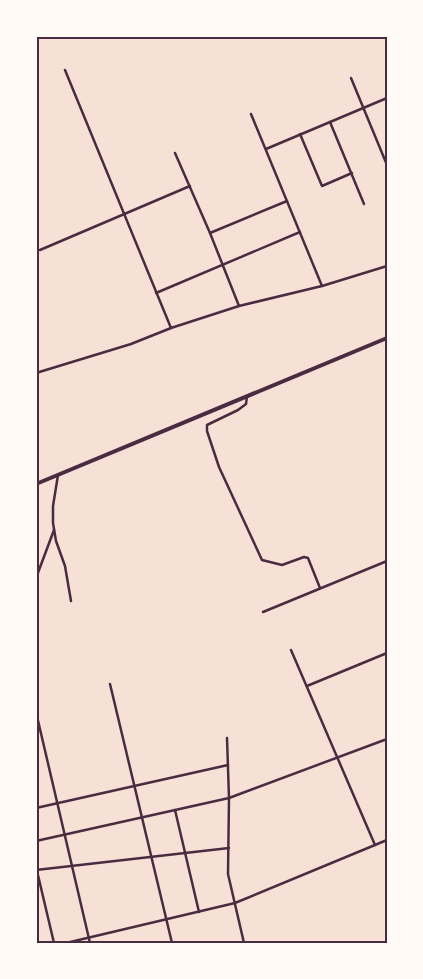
<svg xmlns="http://www.w3.org/2000/svg" width="423" height="979" viewBox="0 0 423 979" font-family="Rubik,sans-serif">
	<style>
		.lines { fill: none; stroke-linecap: round; stroke-linejoin: round }
		.minor { stroke: #4a2c40; stroke-width: 2.5 }
		.primary { stroke: #4a2c40; stroke-width: 4 }
		.neatline { fill: none; stroke: #4a2c40; stroke-width: 2 }
	</style>
	<rect width="100%" height="100%" fill="#f7e1d7"/>
	<g class="lines">
		<g class="minor">
			<polyline points="65,70 171,328"/>
			<polyline points="351,78 387,165"/>
			<polyline points="251,114 322,286"/>
			<polyline points="330,122 364,204"/>
			<polyline points="300,134 322,186 352,173"/>
			<polyline points="266,149 387,98"/>
			<polyline points="175,153 210,233 239,306"/>
			<polyline points="210,233 287,201"/>
			<polyline points="40,250 190,186"/>
			<polyline points="156,293 300,232"/>
			<polyline points="36,373 131,344 171,328 239,306 322,286 387,266"/>
			<polyline points="247,396 246,404 238,410 207,425 207,431 219,467 262,560 282,565 304,557 308,558 320,588"/>
			<polyline points="58,475 53,506 53,523 56,541 65,566 71,601"/>
			<polyline points="36,578 54,530"/>
			<polyline points="263,612 387,561"/>
			<polyline points="291,650 375,845"/>
			<polyline points="110,684 172,943"/>
			<polyline points="307,686 387,653"/>
			<polyline points="36,712 90,943"/>
			<polyline points="227,738 229,798 228,874 244,943"/>
			<polyline points="36,808 228,765"/>
			<polyline points="175,810 199,912"/>
			<polyline points="36,841 229,798 387,739"/>
			<polyline points="36,870 229,848"/>
			<polyline points="37,871 54,943"/>
			<polyline points="66,943 235,903 387,840"/>
		</g>
		<polyline class="primary" points="36,484 387,338"/>
	</g>
	<rect width="423" height="979" fill="none" stroke="#fffaf5" stroke-width="75"/>
	<rect x="38" y="38" width="348" height="904" class="neatline"/>
</svg>
